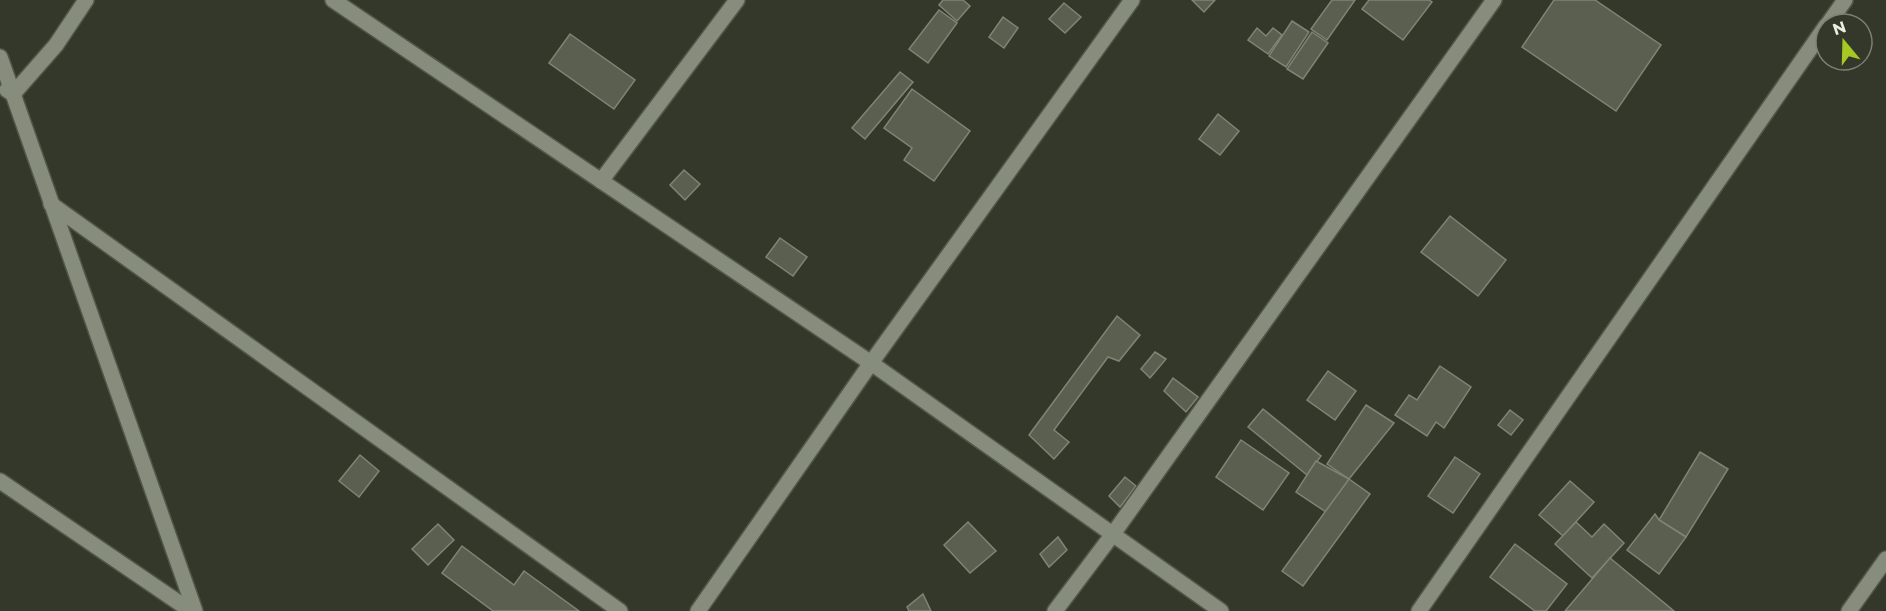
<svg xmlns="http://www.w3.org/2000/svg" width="1886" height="611" viewBox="0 0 1886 611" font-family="Montserrat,sans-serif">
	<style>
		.building { fill: #5a5f50; stroke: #7f8474; stroke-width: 1.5 }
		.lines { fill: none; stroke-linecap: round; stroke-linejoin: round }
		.street-casing { stroke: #52564a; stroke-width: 18 }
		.secondary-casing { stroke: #52564a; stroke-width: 18 }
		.street { stroke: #878d7c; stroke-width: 15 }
		.secondary { stroke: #878d7c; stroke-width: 15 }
	</style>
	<rect width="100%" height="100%" fill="#34382b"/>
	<g class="building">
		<polygon points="943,0 963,0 970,6 957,21 939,5"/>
		<polygon points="1192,0 1215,0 1204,12"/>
		<polygon points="1332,0 1355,0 1327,40 1311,29"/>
		<polygon points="1369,0 1429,0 1432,2 1403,40 1362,9"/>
		<polygon points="1554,0 1595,0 1661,45 1616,111 1522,47"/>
		<polygon points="1064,3 1081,17 1065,33 1049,19"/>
		<polygon points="939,10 957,23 928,63 909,49"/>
		<polygon points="1003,17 1018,28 1004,48 989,37"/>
		<polygon points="1292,21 1309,32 1286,67 1269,56"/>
		<polygon points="1257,28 1266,36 1273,28 1282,35 1268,54 1248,40"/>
		<polygon points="1312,32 1328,43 1303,79 1287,69"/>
		<polygon points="570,34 635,80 614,109 549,63"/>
		<polygon points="900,72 913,82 865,139 852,128"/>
		<polygon points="912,89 970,131 934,181 904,160 912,148 884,128"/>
		<polygon points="1218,114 1239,131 1220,155 1199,139"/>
		<polygon points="684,170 700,184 685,200 670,185"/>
		<polygon points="1450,216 1506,260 1478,296 1421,252"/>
		<polygon points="780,238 807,257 793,276 766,257"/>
		<polygon points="1117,316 1140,335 1119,361 1108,357 1054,430 1069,442 1054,459 1029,435"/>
		<polygon points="1155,352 1166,359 1150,378 1141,369"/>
		<polygon points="1440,366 1471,387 1444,428 1436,422 1427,436 1395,415 1409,395 1417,400"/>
		<polygon points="1328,371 1356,391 1335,420 1307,400"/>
		<polygon points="1173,378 1198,397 1186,412 1164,391"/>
		<polygon points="1366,405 1394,423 1349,479 1327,464"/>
		<polygon points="1263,409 1321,456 1307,475 1248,427"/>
		<polygon points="1510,410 1523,420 1511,435 1498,425"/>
		<polygon points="1241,440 1289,473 1263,510 1216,477"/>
		<polygon points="1700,452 1728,469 1686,537 1659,520"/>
		<polygon points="360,455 379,471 359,497 339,481"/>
		<polygon points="1455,457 1480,474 1453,513 1428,496"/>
		<polygon points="1316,461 1349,479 1329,514 1296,492"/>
		<polygon points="1125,477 1136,486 1120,507 1109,496"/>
		<polygon points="1349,479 1370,494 1303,586 1282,571"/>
		<polygon points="1570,481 1594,502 1563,536 1539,515"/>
		<polygon points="1655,514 1659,520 1686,537 1659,574 1627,550"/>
		<polygon points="968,522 996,551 970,573 944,545"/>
		<polygon points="1576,522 1592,537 1604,524 1624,543 1592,578 1555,544"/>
		<polygon points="438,524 454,540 428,565 412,549"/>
		<polygon points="1058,537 1067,550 1049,567 1040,554"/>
		<polygon points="1515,544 1567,584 1546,611 1535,611 1490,577"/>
		<polygon points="462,546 514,585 524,571 579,611 493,611 442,573"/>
		<polygon points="1610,558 1674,611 1565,611"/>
		<polygon points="923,594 931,611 909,611 907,607"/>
	</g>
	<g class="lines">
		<g class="street-casing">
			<g id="street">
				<polyline points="333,0 871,363 1221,611"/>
				<polyline points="1828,24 1845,0"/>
				<polyline points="0,57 195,611"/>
				<polyline points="7,90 13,94 56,45 86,0"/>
				<polyline points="601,181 737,0"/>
				<polyline points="51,204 620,611"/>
				<polyline points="0,481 191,611"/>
				<polyline points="698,611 871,363 1132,0"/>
				<polyline points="1055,611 1113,534 1494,0"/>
				<polyline points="1419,611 1826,26"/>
			</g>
		</g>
		<g class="secondary-casing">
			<polyline id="secondary" points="1849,611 1886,559"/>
		</g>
		<use href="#street" class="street"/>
		<use href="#secondary" class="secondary"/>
	</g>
	<g transform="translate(1844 42) rotate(341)"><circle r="28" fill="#34382b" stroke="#7d8175" stroke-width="1.5"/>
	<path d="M0-4.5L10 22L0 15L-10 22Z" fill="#a5c822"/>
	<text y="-9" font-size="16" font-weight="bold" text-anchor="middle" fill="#ebeee5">N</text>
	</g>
</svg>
